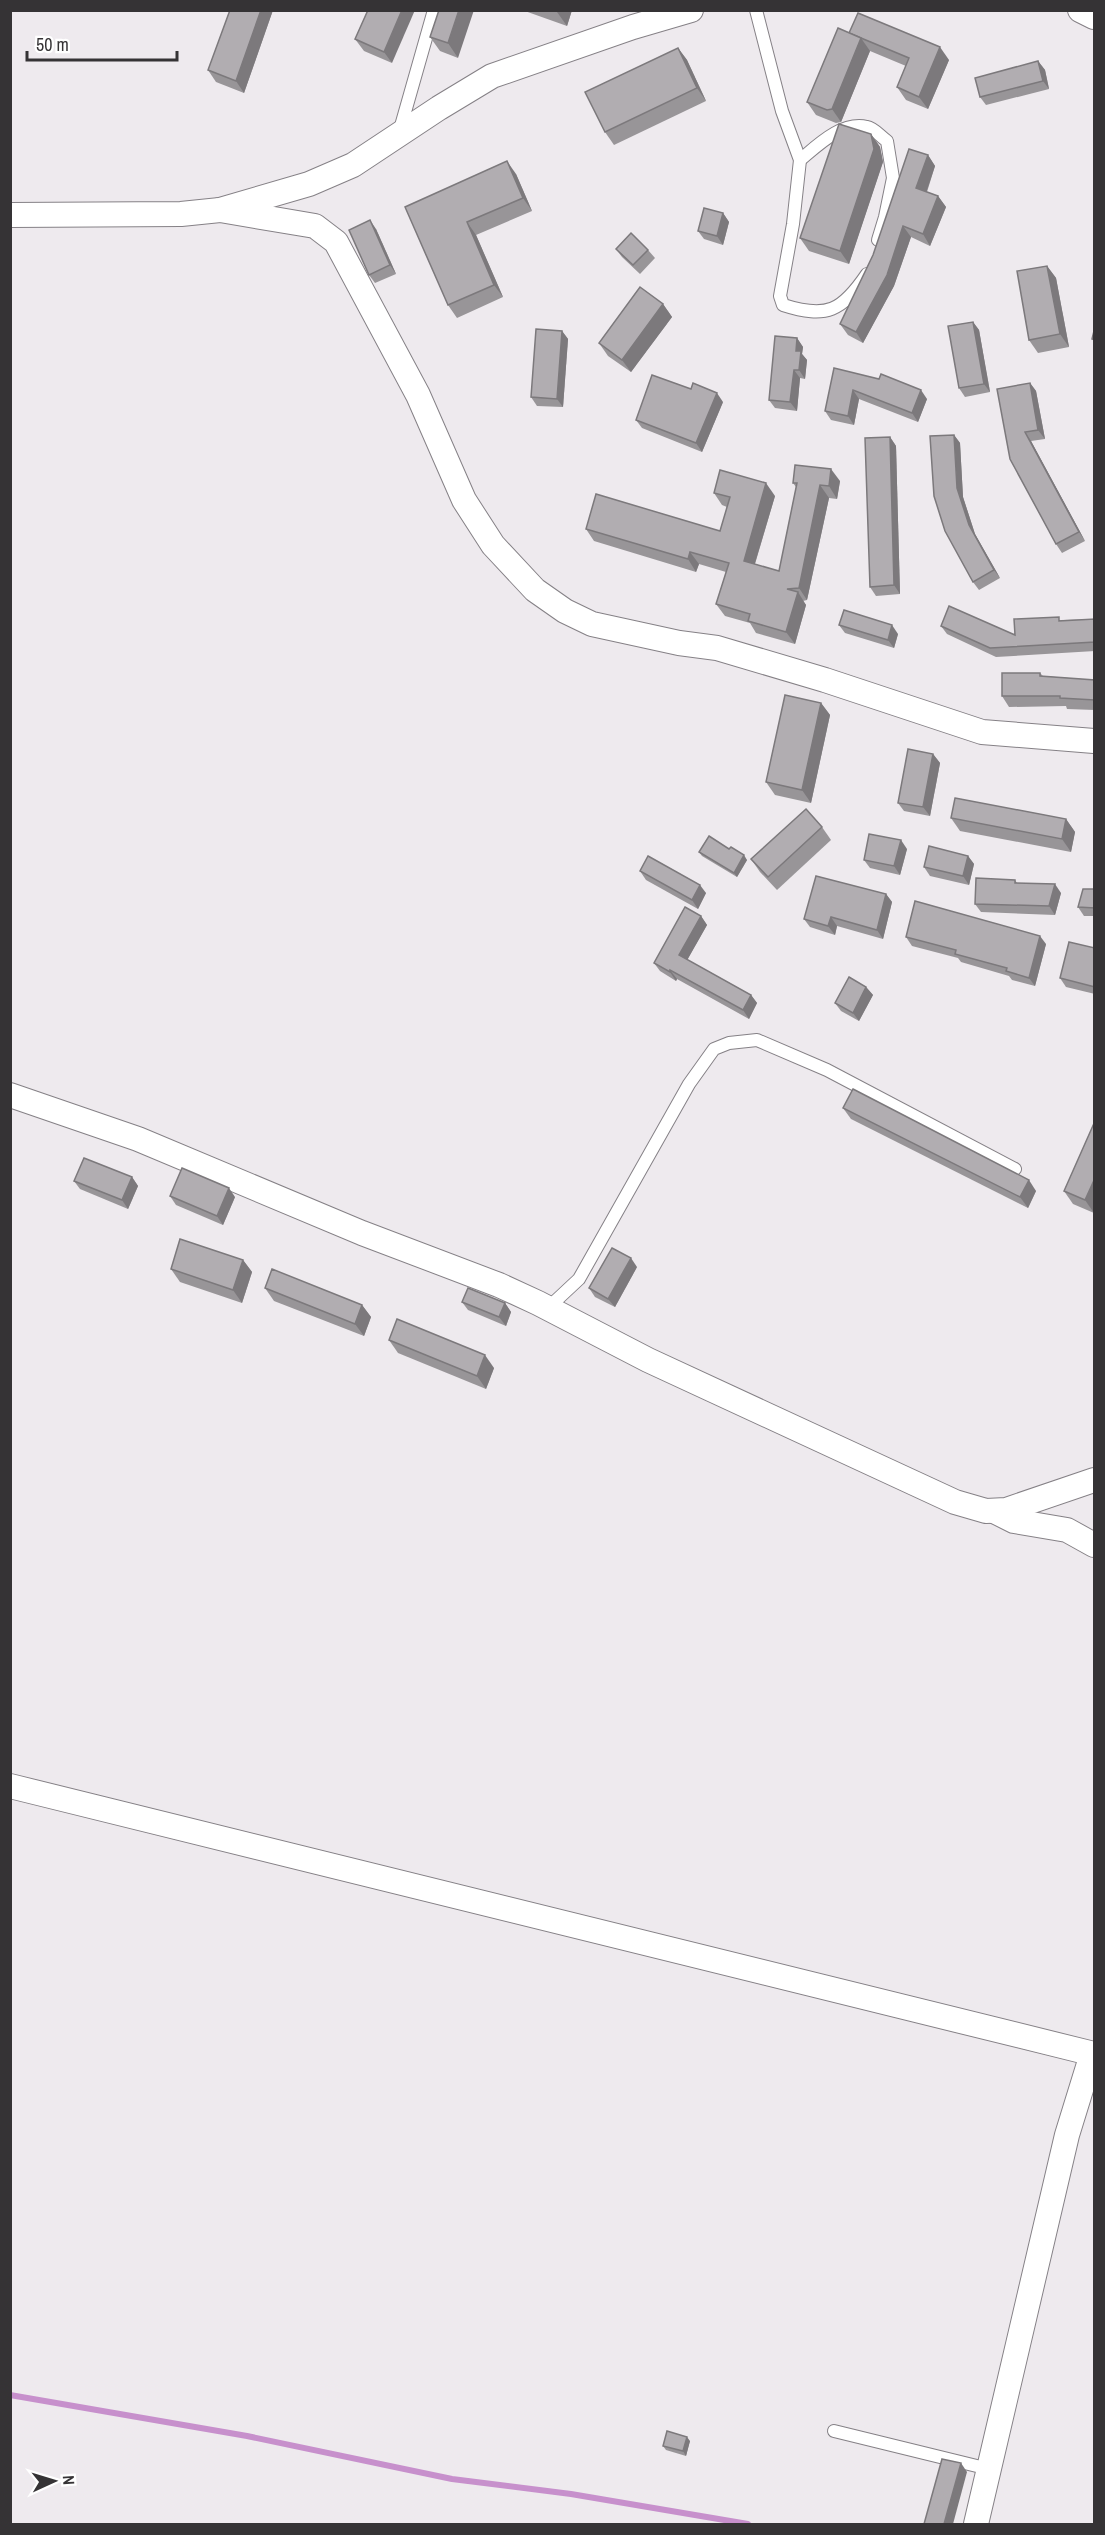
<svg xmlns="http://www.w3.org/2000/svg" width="1105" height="2535" viewBox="0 0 1105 2535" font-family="'Archivo Narrow',sans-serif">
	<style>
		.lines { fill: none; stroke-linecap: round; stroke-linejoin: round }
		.stream { stroke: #c790cc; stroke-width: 6 }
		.service-casing { stroke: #858186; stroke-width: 14 }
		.minor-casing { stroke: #858186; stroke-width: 26 }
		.service { stroke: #fff; stroke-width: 12 }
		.minor { stroke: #fff; stroke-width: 24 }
		.wall { fill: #989598 }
		.shaded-wall { fill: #7c797c }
		.building { fill: #b1adb1; stroke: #7c797c; stroke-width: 1.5 }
	</style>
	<rect width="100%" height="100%" fill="#eeeaee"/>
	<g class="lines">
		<polyline class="stream" points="10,2395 247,2436 452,2479 571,2494 748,2524"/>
		<g class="service-casing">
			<g id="service">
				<path d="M756,10L782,111L800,160L793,224L780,296L783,305C827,319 842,311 867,274"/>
				<polyline points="399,133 434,10"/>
				<path d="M800,160C818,145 842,121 867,127C874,128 881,137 887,141L893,178L885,217L878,240"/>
				<polyline points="548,1308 579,1279 689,1084 714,1049 729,1043 757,1040 827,1070 1015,1169"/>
				<polyline points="834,2431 989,2469"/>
			</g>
		</g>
		<g class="minor-casing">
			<g id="minor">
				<polyline points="1080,10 1094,17"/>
				<polyline points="220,210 315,226 336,242 418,395 464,500 493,545 535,590 565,611 592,624 679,643 717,648 825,680 982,732 1094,741"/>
				<polyline points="10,215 181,214 220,210 309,184 353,165 439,108 492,76 633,27 691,10"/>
				<polyline points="10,1095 138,1139 362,1233 499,1285 538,1303 648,1360 955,1502 986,1511 1006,1510 1094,1480"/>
				<polyline points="994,1511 1014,1521 1067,1530 1094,1545"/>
				<polyline points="10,1786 1094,2054"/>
				<polyline points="976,2524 1067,2135 1092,2054"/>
			</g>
		</g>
		<use href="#service" class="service"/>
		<use href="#minor" class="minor"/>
	</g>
	<g class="wall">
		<polygon points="230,10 273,10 244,93 216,82 208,70"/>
		<polygon points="368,10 392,63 364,51 355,39"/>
		<polygon points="439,10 458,58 440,51 430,37"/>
		<polygon points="522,10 572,10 567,26"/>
		<polygon points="849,33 949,60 928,109 906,100 897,87 906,66 870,51 841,122 836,123 816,115 807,102"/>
		<polygon points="678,48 687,60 706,101 614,145 605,132"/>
		<polygon points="1038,61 1045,70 1049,89 986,105 980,97"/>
		<polygon points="871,134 880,147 883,162 849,264 809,251 800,238"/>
		<polygon points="928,155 935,166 927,192 938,196 946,207 930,246 911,237 894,286 863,343 848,335 840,324"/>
		<polygon points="516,174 532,211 476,235 503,297 457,318 448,305 405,207"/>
		<polygon points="723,213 729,222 723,245 704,239 698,231"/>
		<polygon points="376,229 396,274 375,283 369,275"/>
		<polygon points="616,249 648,250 655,258 640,274 622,257"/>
		<polygon points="1047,266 1056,278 1069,347 1038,353 1029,340"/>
		<polygon points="663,304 672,317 631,372 608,356 599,343"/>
		<polygon points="973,322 979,330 990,392 965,397 959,388"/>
		<polygon points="562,331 568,339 563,407 537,406 531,397"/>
		<polygon points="797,338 803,347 802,354 807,360 805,379 800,378 797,411 775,408 769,400"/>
		<polygon points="834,368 927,399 918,422 859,399 854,425 831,420 825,411"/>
		<polygon points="1030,383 1036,391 1045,439 1031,441 1085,541 1062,553 1056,544 1010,459"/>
		<polygon points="723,402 702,452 642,428 636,420"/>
		<polygon points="954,435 960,443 963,497 975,534 1000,578 979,590 973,582"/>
		<polygon points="890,437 896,446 900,594 876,596 870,587"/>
		<polygon points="840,481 837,499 829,498 807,600 803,601 806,605 795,644 756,633 750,623 725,616 716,604 726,572 699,564 696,572 594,541 586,529 720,531 727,507 722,505 714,493 775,496 755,564 779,571 796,487 793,483"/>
		<polygon points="1095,619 1095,651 996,657 947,634 941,626 1015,635 1061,620"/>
		<polygon points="839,625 898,634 894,648 845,633"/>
		<polygon points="1040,673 1043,676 1095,680 1095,710 1067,709 1066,706 1009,707 1002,696"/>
		<polygon points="821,703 830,715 811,803 775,795 766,782"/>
		<polygon points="933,754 940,763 930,816 904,811 898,803"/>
		<polygon points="951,818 1066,819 1075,832 1071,852 960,831"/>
		<polygon points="822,827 831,840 777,890 760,872 751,859"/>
		<polygon points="729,849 747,860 737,877 702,856 699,852"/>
		<polygon points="907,849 900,875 870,868 864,860"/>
		<polygon points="968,856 974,864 969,885 930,876 924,867"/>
		<polygon points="640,871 706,893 698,909 646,880"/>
		<polygon points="1015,880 1017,883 1061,893 1055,915 981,912 975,904"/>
		<polygon points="1095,889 1095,916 1084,916 1078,907"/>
		<polygon points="886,894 892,902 883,939 837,926 835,935 810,927 804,919"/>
		<polygon points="701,916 707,925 687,960 751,995 757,1003 749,1019 677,979 676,981 660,971 654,963"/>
		<polygon points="906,937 1046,944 1035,986 1012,980 1009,976 961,962 958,958 912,946"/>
		<polygon points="1095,948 1095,994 1066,987 1060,978"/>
		<polygon points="866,987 873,995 859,1021 841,1011 835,1003"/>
		<polygon points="843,1108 1036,1191 1028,1208 851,1119"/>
		<polygon points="1095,1121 1095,1211 1094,1213 1073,1204 1064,1191"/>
		<polygon points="132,1177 138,1186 128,1209 80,1189 74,1181"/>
		<polygon points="170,1196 235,1197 223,1225 176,1205"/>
		<polygon points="243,1260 252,1272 242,1303 180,1282 171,1269"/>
		<polygon points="637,1267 615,1307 595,1297 589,1288"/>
		<polygon points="265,1288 362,1305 371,1317 364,1336 274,1301"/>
		<polygon points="462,1302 505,1303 511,1312 506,1326 468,1310"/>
		<polygon points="389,1340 494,1368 486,1389 398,1353"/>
		<polygon points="690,2441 686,2456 666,2450 663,2446"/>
	</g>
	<g class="shaded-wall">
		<polygon points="261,10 273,10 244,93 236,81"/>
		<polygon points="402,10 415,10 392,63 384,52"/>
		<polygon points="459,10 474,10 458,58 448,43"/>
		<polygon points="558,10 572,10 567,26 557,12"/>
		<polygon points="861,38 870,51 841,122 832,109"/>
		<polygon points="940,47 949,60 928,109 919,97"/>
		<polygon points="678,48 687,60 706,101 697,88"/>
		<polygon points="1038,61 1045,70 1049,89 1043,81"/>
		<polygon points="871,134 880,147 883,162 849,264 840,251"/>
		<polygon points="928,155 935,166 924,199 916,188"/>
		<polygon points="507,161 516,174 532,211 523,198"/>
		<polygon points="938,196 946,207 930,246 923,234"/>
		<polygon points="723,213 729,222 723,245 717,236"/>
		<polygon points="370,220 376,229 396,274 390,265"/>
		<polygon points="467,222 476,235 503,297 494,285"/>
		<polygon points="903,226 911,237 894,286 863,343 856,332"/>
		<polygon points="1047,266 1056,278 1069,347 1060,334"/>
		<polygon points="663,304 672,317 631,372 622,360"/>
		<polygon points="973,322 979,330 990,392 984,384"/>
		<polygon points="562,331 568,339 563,407 557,399"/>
		<polygon points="797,338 803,347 802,354 807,360 805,379 799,370 796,351"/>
		<polygon points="794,370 800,378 797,411 790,402"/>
		<polygon points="1030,383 1036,391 1045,439 1038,430"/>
		<polygon points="853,390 859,399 854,425 848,416"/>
		<polygon points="921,390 927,399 918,422 912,413"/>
		<polygon points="717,393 723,402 702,452 696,443"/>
		<polygon points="1025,432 1031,441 1085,541 1079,532"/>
		<polygon points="954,435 960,443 963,497 975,534 1000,578 994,570 969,525 957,488"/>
		<polygon points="890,437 896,446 900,594 894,585"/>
		<polygon points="831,469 840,481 837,499 829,486"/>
		<polygon points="766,483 775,496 752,573 744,561"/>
		<polygon points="820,485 829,498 807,600 799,588"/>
		<polygon points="690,552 699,564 696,572 688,559"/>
		<polygon points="798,592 806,605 795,644 786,632"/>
		<polygon points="892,625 898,634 894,648 888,640"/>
		<polygon points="821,703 830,715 811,803 802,790"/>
		<polygon points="933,754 940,763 930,816 923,807"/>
		<polygon points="1066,819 1075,832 1071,852 1062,839"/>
		<polygon points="901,840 907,849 900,875 894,866"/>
		<polygon points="744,855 747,860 737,877 734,873"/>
		<polygon points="968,856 974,864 969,885 963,876"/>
		<polygon points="1055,884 1061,893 1055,915 1049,906"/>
		<polygon points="700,885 706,893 698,909 692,900"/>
		<polygon points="886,894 892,902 883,939 877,930"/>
		<polygon points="701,916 707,925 685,964 679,955"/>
		<polygon points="831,917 837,926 835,935 828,926"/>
		<polygon points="1040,936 1046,944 1035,986 1029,978"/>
		<polygon points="670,970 677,979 676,981 670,972"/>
		<polygon points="866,987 873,995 859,1021 853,1013"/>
		<polygon points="751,995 757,1003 749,1019 743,1010"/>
		<polygon points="132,1177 138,1186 128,1209 122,1200"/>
		<polygon points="1095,1178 1095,1211 1094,1213 1085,1200"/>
		<polygon points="1029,1180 1036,1191 1028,1208 1020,1197"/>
		<polygon points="229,1188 235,1197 223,1225 217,1216"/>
		<polygon points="631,1258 637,1267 615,1307 608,1299"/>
		<polygon points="243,1260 252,1272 242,1303 233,1290"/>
		<polygon points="505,1303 511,1312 506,1326 499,1317"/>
		<polygon points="362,1305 371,1317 364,1336 355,1324"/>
		<polygon points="485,1355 494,1368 486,1389 477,1376"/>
		<polygon points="687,2437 690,2441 686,2456 683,2451"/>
		<polygon points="961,2463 967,2472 953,2524 944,2524"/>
	</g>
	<g class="building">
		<polygon points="230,10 261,10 236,81 208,70"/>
		<polygon points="368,10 402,10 384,52 355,39"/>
		<polygon points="439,10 459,10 448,43 430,37"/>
		<polygon points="858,13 940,47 919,97 897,87 909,58 849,33"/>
		<polygon points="838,28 861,38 832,109 827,110 807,102"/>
		<polygon points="678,48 697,88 605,132 585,92"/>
		<polygon points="1038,61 1043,81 980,97 975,78"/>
		<polygon points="839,124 871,134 874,149 840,251 800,238"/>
		<polygon points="909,149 928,155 916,188 938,196 923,234 903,226 887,275 856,332 840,324 873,255"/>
		<polygon points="507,161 523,198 467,222 494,285 448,305 405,207"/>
		<polygon points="704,208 723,213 717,236 698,231"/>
		<polygon points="370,220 390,265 369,275 349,230"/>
		<polygon points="631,233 648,250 633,265 616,249"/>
		<polygon points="1047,266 1060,334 1029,340 1017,271"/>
		<polygon points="640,287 663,304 622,360 599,343"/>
		<polygon points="973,322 984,384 959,388 948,326"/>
		<polygon points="1095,327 1095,340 1092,339"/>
		<polygon points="536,329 562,331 557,399 531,397"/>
		<polygon points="775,336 797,338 796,351 801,351 799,370 794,370 790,402 769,400"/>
		<polygon points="834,368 879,379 881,374 921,390 912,413 853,390 848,416 825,411"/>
		<polygon points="652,375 691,389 693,383 717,393 696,443 636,420"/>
		<polygon points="1030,383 1038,430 1025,432 1079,532 1056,544 1010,459 997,389"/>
		<polygon points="954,435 957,488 969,525 994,570 973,582 945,531 934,496 930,436"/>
		<polygon points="890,437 894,585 870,587 865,438"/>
		<polygon points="795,465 831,469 829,486 820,485 799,588 787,589 798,592 786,632 748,621 750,614 716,604 729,563 690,552 688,559 586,529 596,494 720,531 730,497 714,493 720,470 766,483 744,561 779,571 797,483 793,483"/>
		<polygon points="949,606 1015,635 1014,619 1059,617 1059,621 1095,619 1095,642 990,648 941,626"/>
		<polygon points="844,610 892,625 888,640 839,625"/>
		<polygon points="1002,673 1040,673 1040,676 1095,680 1095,700 1060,698 1060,696 1002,696"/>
		<polygon points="785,695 821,703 802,790 766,782"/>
		<polygon points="908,749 933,754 923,807 898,803"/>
		<polygon points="955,798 1066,819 1062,839 951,818"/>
		<polygon points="806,809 822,827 768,877 751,859"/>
		<polygon points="869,834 901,840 894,866 864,860"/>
		<polygon points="709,836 729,849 731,847 744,855 734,873 699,852"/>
		<polygon points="929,846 968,856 963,876 924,867"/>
		<polygon points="648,856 700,885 692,900 640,871"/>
		<polygon points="816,876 886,894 877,930 831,917 828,926 804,919"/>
		<polygon points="976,878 1015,880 1015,883 1055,884 1049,906 975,904"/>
		<polygon points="1083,889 1095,889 1095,908 1078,907"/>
		<polygon points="915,901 1040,936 1029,978 1006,971 1007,968 955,954 956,950 906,937"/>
		<polygon points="685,907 701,916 679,955 751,995 743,1010 670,970 670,972 654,963"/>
		<polygon points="1069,942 1095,948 1095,987 1060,978"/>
		<polygon points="849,977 866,987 853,1013 835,1003"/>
		<polygon points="853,1089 1029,1180 1020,1197 843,1108"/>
		<polygon points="1095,1121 1095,1178 1085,1200 1064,1191"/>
		<polygon points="84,1158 132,1177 122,1200 74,1181"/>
		<polygon points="182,1168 229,1188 217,1216 170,1196"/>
		<polygon points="180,1239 243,1260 233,1290 171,1269"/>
		<polygon points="612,1248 631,1258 608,1299 589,1288"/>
		<polygon points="272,1269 362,1305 355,1324 265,1288"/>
		<polygon points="468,1288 505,1303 499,1317 462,1302"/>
		<polygon points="397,1319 485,1355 477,1376 389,1340"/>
		<polygon points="667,2431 687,2437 683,2451 663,2446"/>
		<polygon points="942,2459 961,2463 944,2524 924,2524"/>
	</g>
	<rect width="1105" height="2535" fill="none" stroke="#353335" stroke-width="24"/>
	<g transform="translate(54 2481) rotate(86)" stroke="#ffffff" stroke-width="4.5" paint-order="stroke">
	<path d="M0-4.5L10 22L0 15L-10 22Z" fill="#353335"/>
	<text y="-9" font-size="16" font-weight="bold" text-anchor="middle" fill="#353335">N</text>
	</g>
	<path d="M27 51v9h150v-9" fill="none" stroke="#353335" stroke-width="3"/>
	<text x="36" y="51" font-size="18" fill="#353335" stroke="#ffffff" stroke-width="4.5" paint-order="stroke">50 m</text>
</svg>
